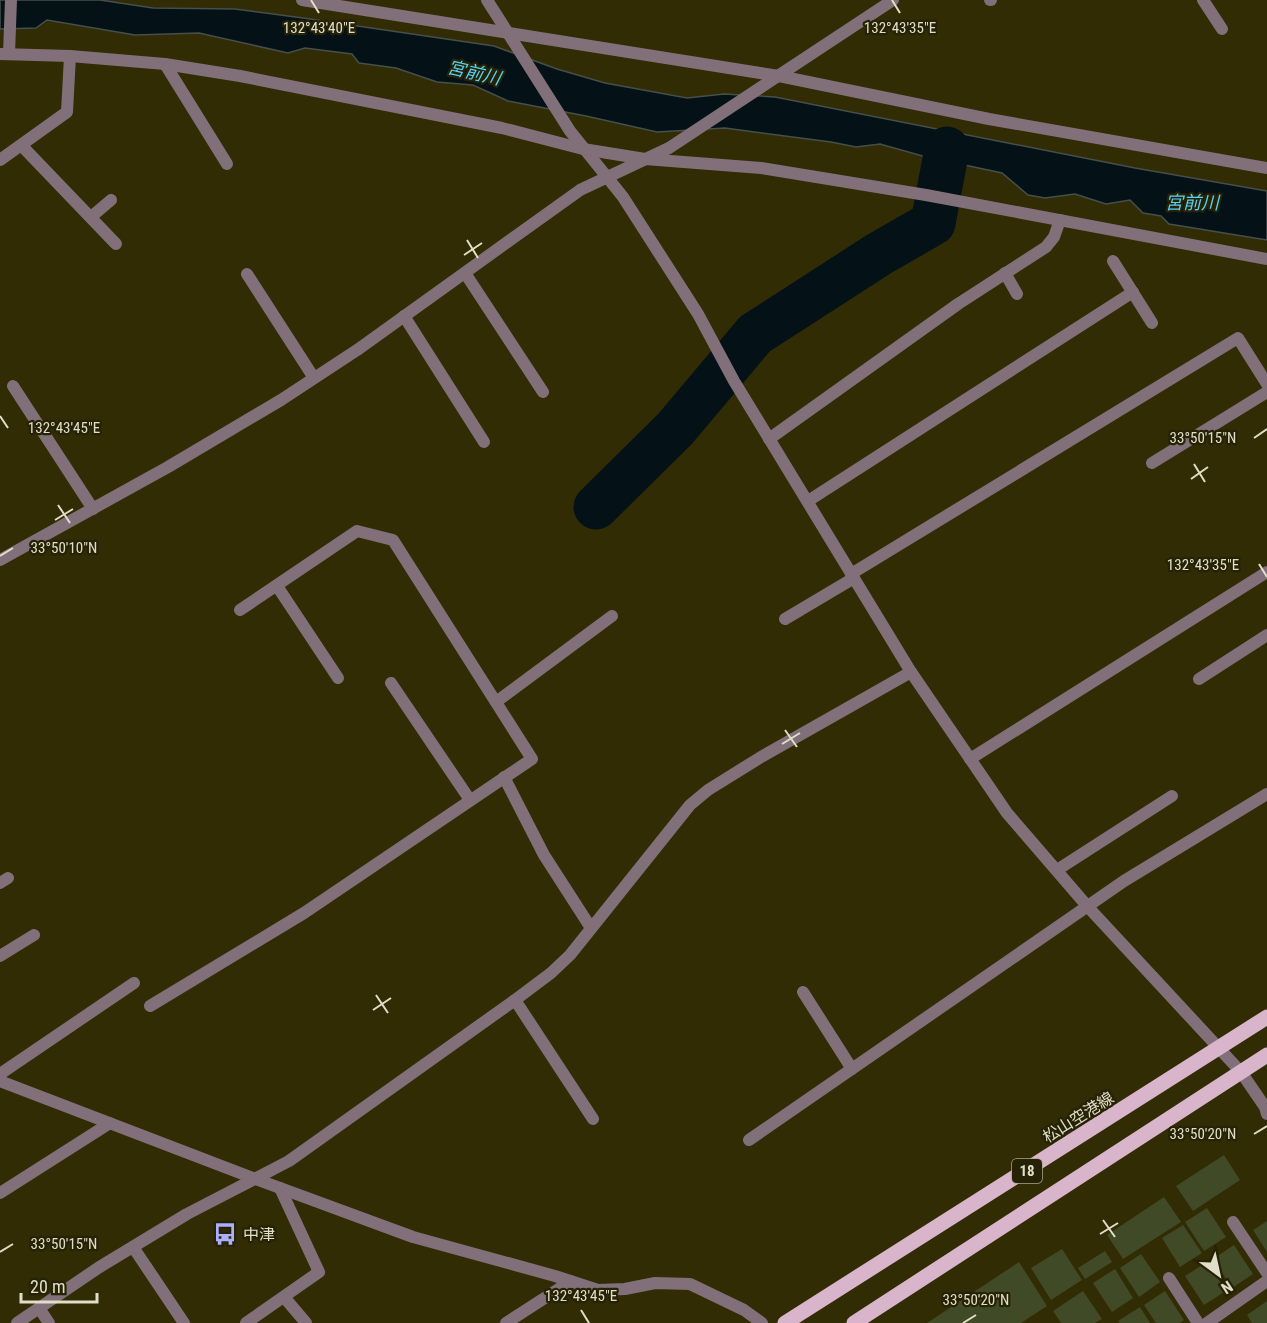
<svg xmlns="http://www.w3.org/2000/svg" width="1267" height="1323" viewBox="0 0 1267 1323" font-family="'Roboto Condensed','Noto Sans JP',sans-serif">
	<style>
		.water { fill: #041217; stroke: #464f4c; stroke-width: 1.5 }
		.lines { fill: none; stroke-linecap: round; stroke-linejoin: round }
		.river { stroke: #041217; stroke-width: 45 }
		.building { fill: #404a26 }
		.street { stroke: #81707a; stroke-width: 12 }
		.primary { stroke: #d8b5ca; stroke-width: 15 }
		.ticks { fill: none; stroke: #e0ddc8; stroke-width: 2 }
		.labels { text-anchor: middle; stroke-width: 4.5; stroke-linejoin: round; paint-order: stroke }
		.shield { fill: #262205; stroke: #a8a58e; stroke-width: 1.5 }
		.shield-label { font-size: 15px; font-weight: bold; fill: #e0ddc8 }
		.street-label { font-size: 16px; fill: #e0ddc8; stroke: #262205 }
		.poi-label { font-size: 16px; fill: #e0ddc8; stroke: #262205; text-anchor: start }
		.water-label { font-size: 18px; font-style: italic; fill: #54d1f8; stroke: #262205 }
		.ticks-label { font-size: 15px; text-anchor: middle; fill: #e0ddc8; stroke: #262205; stroke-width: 4.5; stroke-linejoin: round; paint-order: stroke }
	</style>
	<rect width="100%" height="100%" fill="#312c03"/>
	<polygon class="water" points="0,0 100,0 153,8 235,9 303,18 494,46 557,69 605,83 687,98 724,94 775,97 1135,168 1267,191 1267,240 1169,224 1161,216 1143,213 1130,200 1106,204 1075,194 1045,198 1028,195 1002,173 955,163 953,185 932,178 930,158 880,144 856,147 831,142 725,128 657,132 586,116 508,101 473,85 437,82 396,68 359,63 352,54 305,48 288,53 199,33 135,35 47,20 36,28 0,29"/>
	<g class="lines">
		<polyline class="river" points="596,507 675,429 755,334 879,254 933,223 947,149"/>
	</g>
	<g class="building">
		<polygon points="1224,1155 1240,1180 1193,1211 1176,1186"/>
		<polygon points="1164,1197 1181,1222 1123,1259 1107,1235"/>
		<polygon points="1207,1208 1226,1237 1204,1251 1185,1222"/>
		<polygon points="1267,1221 1267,1252 1253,1230"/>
		<polygon points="1183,1225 1202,1253 1180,1267 1162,1238"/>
		<polygon points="1234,1245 1253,1274 1232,1288 1213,1259"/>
		<polygon points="1062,1249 1082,1280 1051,1300 1031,1268"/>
		<polygon points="1105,1251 1112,1262 1085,1279 1078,1268"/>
		<polygon points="1141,1254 1160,1282 1139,1297 1120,1268"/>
		<polygon points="1019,1262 1047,1306 1021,1323 927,1323"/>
		<polygon points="1207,1262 1226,1291 1204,1305 1185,1276"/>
		<polygon points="1115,1269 1133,1298 1112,1312 1093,1283"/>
		<polygon points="1083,1291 1102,1319 1095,1323 1061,1323 1053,1311"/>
		<polygon points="1165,1291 1184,1320 1180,1323 1156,1323 1144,1305"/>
		<polygon points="1267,1301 1267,1323 1252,1323 1247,1315"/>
		<polygon points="1140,1307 1150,1323 1120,1323 1118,1321"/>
	</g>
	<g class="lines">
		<g class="street">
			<polyline points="302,0 779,76 989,119 1267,168"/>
			<polyline points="487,0 570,131 623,197 698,314 734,381 911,672 1007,813 1088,907 1241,1072 1265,1107 1267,1114"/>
			<polyline points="990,0 991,0"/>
			<polyline points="1203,0 1222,29"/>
			<polyline points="0,54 70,56 165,64 240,76 502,128 583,149 645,159 761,168 926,195 1267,259"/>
			<polyline points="9,54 11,0"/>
			<polyline points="165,64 227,164"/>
			<polyline points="21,145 116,244"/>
			<polyline points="0,160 67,112 70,56"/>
			<polyline points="91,217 111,200"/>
			<polyline points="1113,261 1152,323"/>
			<polyline points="465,273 543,392"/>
			<polyline points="1005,273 1017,294"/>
			<polyline points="247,274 314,378"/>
			<polyline points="404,316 484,442"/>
			<polyline points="13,386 93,509"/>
			<polyline points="769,439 958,304 1046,247 1054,237 1060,220"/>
			<polyline points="1152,463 1267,392"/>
			<polyline points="808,501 1133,292"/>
			<polyline points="0,560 168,467 281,400 357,350 580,190 669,148 893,0"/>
			<polyline points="851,574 1238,338 1267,384"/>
			<polyline points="277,586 338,678"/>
			<polyline points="785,619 854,578"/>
			<polyline points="1199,679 1267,635"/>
			<polyline points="391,683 470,800"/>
			<polyline points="496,702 612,616"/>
			<polyline points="970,759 1267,572"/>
			<polyline points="504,777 544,855 591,928"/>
			<polyline points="1057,870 1172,796"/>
			<polyline points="0,883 8,878"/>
			<polyline points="0,956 34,935"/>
			<polyline points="803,992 852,1069"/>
			<polyline points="515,1000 593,1119"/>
			<polyline points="150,1006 304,913 532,759 393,540 357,531 240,610"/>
			<polyline points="0,1074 134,983"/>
			<polyline points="0,1081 253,1178 413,1237 555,1276 598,1290 625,1289 655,1283 690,1284 744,1310 762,1323"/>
			<polyline points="749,1140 1124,881 1267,794"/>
			<polyline points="0,1193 110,1123"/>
			<polyline points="1233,1222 1267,1273"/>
			<polyline points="133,1247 184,1323"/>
			<polyline points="1169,1278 1198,1323"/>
			<polyline points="284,1297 306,1323"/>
			<polyline points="39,1308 49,1323"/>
			<polyline points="17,1323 98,1268 187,1214 289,1161 515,1000 551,973 570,955 690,805 708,790 761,757 911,672"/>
			<polyline points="246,1323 319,1272 280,1188"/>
			<polyline points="506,1323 571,1281"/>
			<polyline points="1207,1323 1267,1281"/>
		</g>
		<g class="primary">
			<polyline points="785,1323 1267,1017"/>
			<polyline points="854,1323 1267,1055"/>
		</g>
	</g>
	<path class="ticks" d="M311,0L319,13M892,0L900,13M467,240L478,258M464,255L482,243M0,416L8,428M1254,438L1267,429M1194,464L1205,482M1191,479L1208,467M58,505L70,523M55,520L73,509M0,556L13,548M1259,564L1267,577M785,730L797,747M782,744L800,733M376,995L388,1013M373,1010L391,998M1254,1134L1267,1126M1103,1220L1115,1237M1100,1234L1118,1223M0,1252L13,1244M581,1310L589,1323M963,1323L976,1315"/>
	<defs>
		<g id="bus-bare" transform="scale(1.8)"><path d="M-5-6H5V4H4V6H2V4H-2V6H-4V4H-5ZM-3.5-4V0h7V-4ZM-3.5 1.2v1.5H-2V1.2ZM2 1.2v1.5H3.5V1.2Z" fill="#acaffb" stroke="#262205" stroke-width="2.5" paint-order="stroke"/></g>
	</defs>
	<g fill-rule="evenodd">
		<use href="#bus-bare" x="225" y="1234"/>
	</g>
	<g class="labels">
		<rect class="shield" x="1012" y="1159" width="30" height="24" rx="4.5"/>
		<g class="shield-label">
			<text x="1027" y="1176">18</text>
		</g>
		<g class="street-label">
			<text transform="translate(1078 1117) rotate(-32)" y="6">松山空港線</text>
		</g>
		<g class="poi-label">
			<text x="243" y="1240">中津</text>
		</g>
		<g class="water-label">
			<text transform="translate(474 73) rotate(13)" y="6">宮前川</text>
			<text x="1192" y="209">宮前川</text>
		</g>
	</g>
	<g class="ticks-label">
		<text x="319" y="33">132°43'40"E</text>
		<text x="900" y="33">132°43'35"E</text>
		<text x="64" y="433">132°43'45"E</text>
		<text x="1203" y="443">33°50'15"N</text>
		<text x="64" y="553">33°50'10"N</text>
		<text x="1203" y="570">132°43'35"E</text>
		<text x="1203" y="1139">33°50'20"N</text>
		<text x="64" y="1249">33°50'15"N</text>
		<text x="581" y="1301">132°43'45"E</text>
		<text x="976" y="1305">33°50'20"N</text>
	</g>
	<g transform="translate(1219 1275) rotate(147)" stroke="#262205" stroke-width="4.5" paint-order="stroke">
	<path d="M0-4.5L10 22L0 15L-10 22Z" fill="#e0ddc8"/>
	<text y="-9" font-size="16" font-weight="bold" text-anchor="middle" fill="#e0ddc8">N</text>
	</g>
	<path d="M21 1293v9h76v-9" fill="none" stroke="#e0ddc8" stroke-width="3"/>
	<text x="30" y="1293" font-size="18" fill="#e0ddc8" stroke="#262205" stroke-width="4.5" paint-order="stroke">20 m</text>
</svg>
